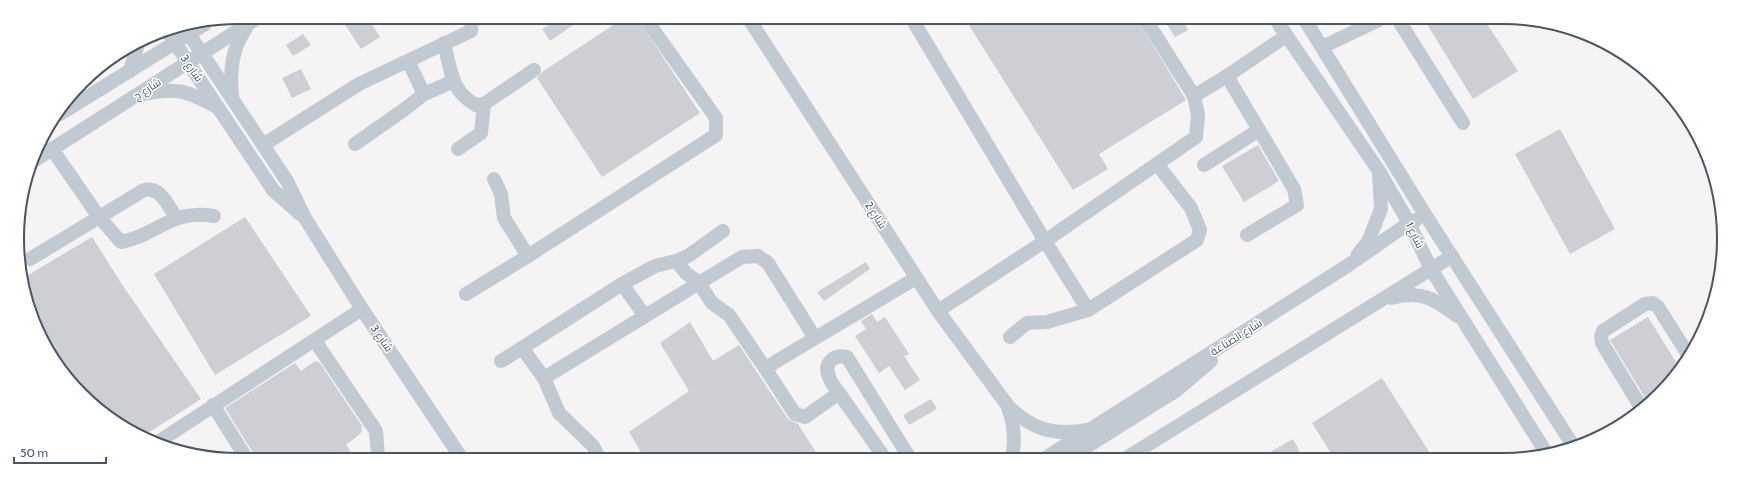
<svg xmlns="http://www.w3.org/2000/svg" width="1741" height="477" viewBox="0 0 1741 477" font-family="Cabin,Cairo,sans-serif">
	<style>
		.building { fill: #cdcfd5 }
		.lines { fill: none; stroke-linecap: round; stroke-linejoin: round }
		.minor { stroke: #c1cad2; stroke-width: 14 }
		.labels { text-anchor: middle; stroke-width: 3; stroke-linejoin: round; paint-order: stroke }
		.street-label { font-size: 11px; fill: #4a5661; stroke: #fff }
		.rim { fill: none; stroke: #4a5661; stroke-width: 2 }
	</style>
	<rect width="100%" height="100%" fill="#f5f3f3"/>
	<g class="building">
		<polygon points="340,17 367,17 380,37 361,49"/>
		<polygon points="560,18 583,18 550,41 542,29"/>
		<polygon points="624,18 637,18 700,113 602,177 537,78 542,72"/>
		<polygon points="965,19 1138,20 1186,100 1099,154 1108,169 1073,190"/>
		<polygon points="1164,20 1183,20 1188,30 1175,37"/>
		<polygon points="1425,21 1485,21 1518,71 1473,99"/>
		<polygon points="303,34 311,45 293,56 286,45"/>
		<polygon points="301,69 311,89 292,98 282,78"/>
		<polygon points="1560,129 1615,229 1570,254 1515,154"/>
		<polygon points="1258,145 1279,181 1244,202 1222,166"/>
		<polygon points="245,217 311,316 215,375 154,274"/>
		<polygon points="92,237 123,286 201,399 143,436 128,430 63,373 25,296 23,278"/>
		<polygon points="866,262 870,269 824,301 817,292"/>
		<polygon points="872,314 877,322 885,317 909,354 904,356 920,380 905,390 889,366 879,373 855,336 866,329 861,321"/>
		<polygon points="1648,317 1679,367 1649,404 1610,340"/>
		<polygon points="690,322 713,361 739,345 788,419 798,424 819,457 644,457 629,432 689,391 660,343"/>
		<polygon points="315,361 320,363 362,426 361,433 346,445 354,456 255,456 225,408 295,363 301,371"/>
		<polygon points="1382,378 1433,458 1334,458 1312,423"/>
		<polygon points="931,399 937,409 909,425 903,415"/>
		<polygon points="1293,439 1303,458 1260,458"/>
	</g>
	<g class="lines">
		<g class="minor">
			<path d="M749,19L938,311L1008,406C1033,430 1054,436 1088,430"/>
			<polyline points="912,19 1045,241 1088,310 1197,240 1200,230 1191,208 1157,164"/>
			<polyline points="1146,20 1194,96"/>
			<polyline points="1276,20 1379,171 1409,223 1431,269 1547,454"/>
			<polyline points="1305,20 1426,216 1574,447"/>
			<polyline points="1399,21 1463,123"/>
			<polyline points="185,28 287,181 305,218 362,309 460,456"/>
			<polyline points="167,31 273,190 300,214"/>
			<path d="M444,43C451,69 450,91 476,105L484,104L534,70"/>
			<polyline points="1322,47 1377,21"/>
			<polyline points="408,61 424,94"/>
			<polyline points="130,71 138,44"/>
			<polyline points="1227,76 1294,189 1297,205 1247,235"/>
			<path d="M144,94C179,87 187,91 217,107"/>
			<path d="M232,96C230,71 231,50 246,28"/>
			<polyline points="60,114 205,24"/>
			<polyline points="355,144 405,109 424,94 454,81"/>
			<polyline points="263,145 359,84 471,31 472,18"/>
			<path d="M52,149L99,217L121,242C158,235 170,209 214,216"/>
			<polyline points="458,149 481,133 484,104"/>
			<polyline points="35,160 259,17"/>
			<polyline points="1204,165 1259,130"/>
			<polyline points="494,179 501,194 504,218 528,256 716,135 716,118 645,18"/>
			<polyline points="1358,254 1368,242 1381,209 1379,173"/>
			<path d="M30,259L144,190C161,186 167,205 176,217"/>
			<polyline points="622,284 645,316"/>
			<polyline points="466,294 528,256"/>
			<path d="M1391,298C1420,290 1434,298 1457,316"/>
			<polyline points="938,311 1045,241 1196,137 1198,115 1194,96 1227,76 1286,36"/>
			<polyline points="1010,337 1027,323 1047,322 1088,310"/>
			<polyline points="815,338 768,263 758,256 742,257 699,283 712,303 729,315 765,368 916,278"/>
			<polyline points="315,341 376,431 378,456"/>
			<polyline points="522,348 622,284 655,266 676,261 688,256 723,231"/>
			<polyline points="501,361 522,348 544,378 699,283 686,273 676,261"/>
			<polyline points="765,368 795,414 805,417 839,393 884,457"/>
			<polyline points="544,378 559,413 593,446 598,456"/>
			<path d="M839,393C835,388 831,382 829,377C823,363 834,354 847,357L909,457"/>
			<polyline points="213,405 245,456"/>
			<path d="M1008,407C1014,424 1016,439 1012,457"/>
			<polyline points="1642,409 1602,343 1601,336 1603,331 1645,304 1653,303 1658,307 1689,356"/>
			<polyline points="158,442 362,309"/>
			<polyline points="1047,457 1347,266 1409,223 1416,220"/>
			<polyline points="1070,457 1177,390 1211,361"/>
			<polyline points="1128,457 1452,256"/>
		</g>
	</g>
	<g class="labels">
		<g class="street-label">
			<text transform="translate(192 68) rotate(56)" y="4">شارع 3</text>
			<text transform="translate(147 89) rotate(-33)" y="4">شارع ج</text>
			<text transform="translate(876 215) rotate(57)" y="4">شارع 2</text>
			<text transform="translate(1415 235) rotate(64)" y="4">شارع 1</text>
			<text transform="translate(1236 337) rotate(-32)" y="4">شارع الصناعة</text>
			<text transform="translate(382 338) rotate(56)" y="4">شارع 3</text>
		</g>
	</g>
	<path d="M0 0H1741V477H0ZM238 24H1503A214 214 0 0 1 1717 238V239A214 214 0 0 1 1503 453H238A214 214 0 0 1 24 239V238A214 214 0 0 1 238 24Z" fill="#fff" fill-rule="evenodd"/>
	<path class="rim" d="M238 24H1503A214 214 0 0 1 1717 238V239A214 214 0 0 1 1503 453H238A214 214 0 0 1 24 239V238A214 214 0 0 1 238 24Z"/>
	<path d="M14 457v6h92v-6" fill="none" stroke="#4a5661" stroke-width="2"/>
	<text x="20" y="457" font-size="12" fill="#4a5661" stroke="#ffffff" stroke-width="3" paint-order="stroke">50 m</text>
</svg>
